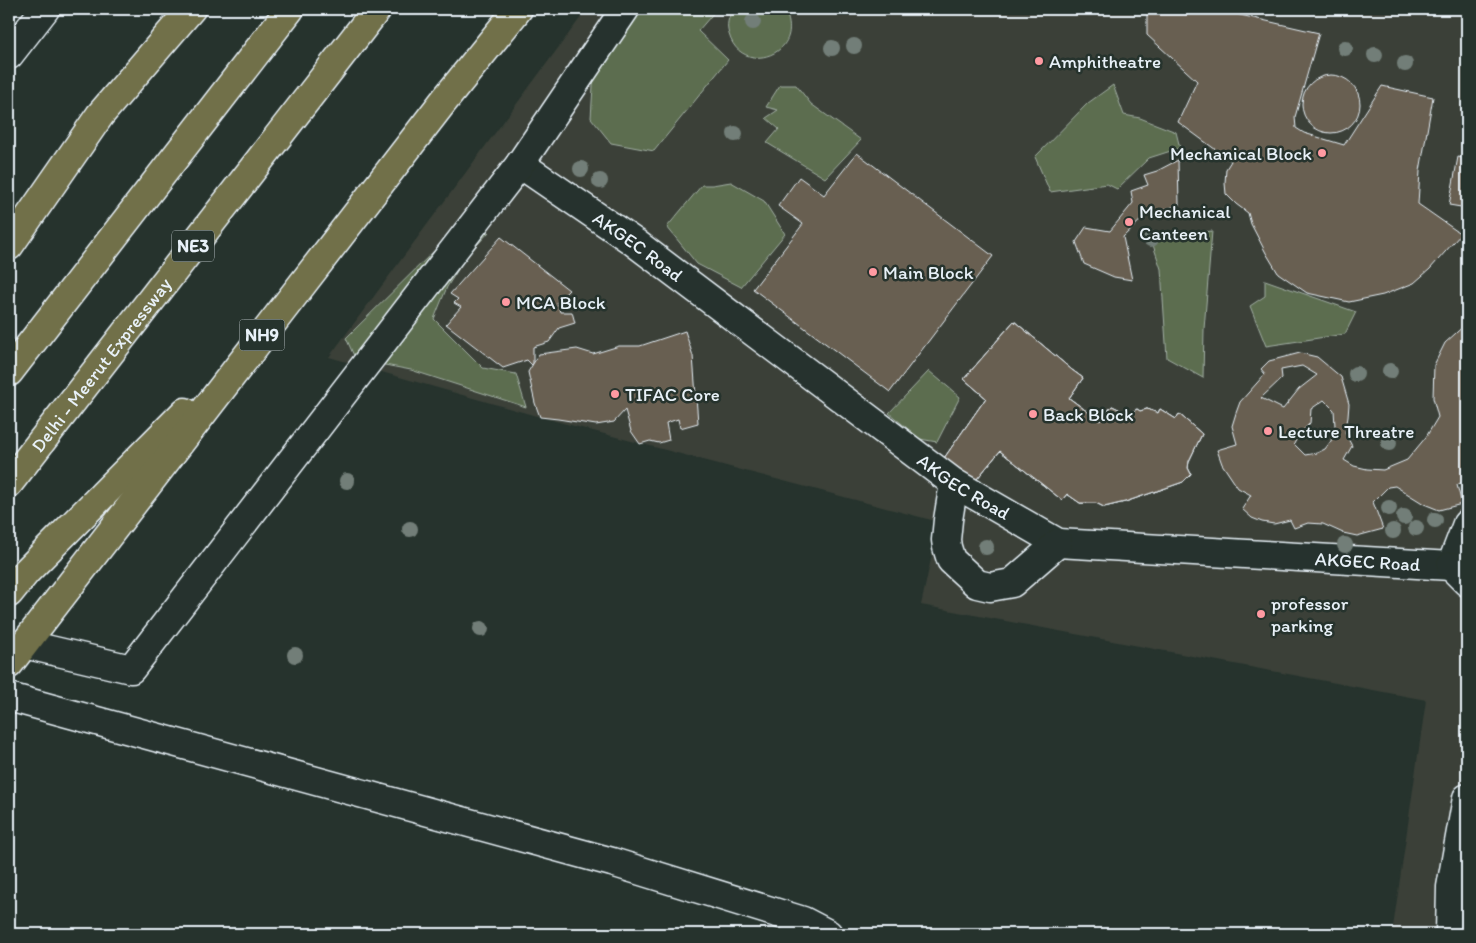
<svg xmlns="http://www.w3.org/2000/svg" width="1476" height="943" viewBox="0 0 1476 943" font-family="Itim,sans-serif">
	<style>
		.built { fill: #3a4038 }
		.green { fill: #5c6d50; stroke: #a2afa4 }
		.building { fill: #685f51; stroke: #e8f1f8; fill-rule: evenodd }
		.lines { fill: none; stroke-linecap: round; stroke-linejoin: round }
		.minor-casing { stroke: #e8f1f8; stroke-width: 31 }
		.highway-casing { stroke: #e8f1f8; stroke-width: 31 }
		.minor { stroke: #26332d; stroke-width: 28 }
		.highway { stroke: #71704a; stroke-width: 28 }
		.tree { fill: #727e78 }
		.poi-dot { fill: #ff9aa2; stroke: #26332d; stroke-width: 2 }
		.labels { text-anchor: middle; stroke-width: 5; stroke-linejoin: round; paint-order: stroke }
		.shield { fill: #26332d; stroke: #aeb8bb; stroke-width: 1 }
		.shield-label { font-size: 18px; font-weight: bold; fill: #e8f1f8 }
		.poi-label { font-size: 19px; fill: #e8f1f8; stroke: #26332d; text-anchor: start }
		.street-label { font-size: 19px; fill: #e8f1f8; stroke: #26332d }
	</style>
	<rect width="100%" height="100%" fill="#26332d"/>
	<filter id="ink" filterUnits="userSpaceOnUse"><feTurbulence type="fractalNoise" baseFrequency=".02" numOctaves="2"/><feDisplacementMap in="SourceGraphic" scale="10" xChannelSelector="R" yChannelSelector="G"/><feConvolveMatrix kernelMatrix="1 2 1 2 8 2 1 2 1" color-interpolation-filters="sRGB"/></filter>
	<g filter="url(#ink)">
		<polygon class="built" points="587,9 1467,9 1467,934 1392,934 1426,700 921,605 939,522 540,417 329,357"/>
		<g class="green">
			<polygon points="641,9 717,9 698,31 728,60 654,151 611,143 591,118 594,70 594,47 631,27"/>
			<path d="M734,9H784C809,54 741,78 729,34C726,26 728,16 734,9Z"/>
			<polygon points="780,85 796,85 811,104 861,140 825,178 767,143 779,129 766,118 778,110 766,107"/>
			<polygon points="1113,85 1124,115 1140,118 1176,132 1180,148 1149,158 1117,189 1107,184 1050,192 1035,157 1088,103"/>
			<polygon points="731,182 764,201 785,234 741,287 697,264 667,227 702,185 712,185"/>
			<polygon points="1212,231 1204,329 1203,378 1167,358 1161,269 1151,239"/>
			<polygon points="489,232 466,257 447,287 434,319 483,368 516,374 526,407 411,370 369,362 355,358 346,338 446,239"/>
			<polygon points="1265,280 1356,312 1345,334 1266,346 1250,306 1265,296"/>
			<polygon points="929,371 960,397 937,442 920,439 889,413"/>
		</g>
		<g class="building">
			<polygon points="1147,9 1214,9 1319,33 1295,117 1296,128 1304,133 1344,145 1382,86 1433,97 1420,171 1418,204 1461,234 1430,269 1414,283 1383,295 1349,302 1307,293 1278,273 1266,253 1251,224 1248,213 1236,204 1226,194 1225,183 1226,169 1231,161 1178,122 1197,81 1147,35"/>
			<circle cx="1331" cy="104" r="29"/>
			<polygon points="857,153 993,256 890,392 753,289 803,224 778,206 799,177 824,195"/>
			<polygon points="1458,157 1467,159 1467,208 1449,205"/>
			<polygon points="1178,160 1179,205 1146,215 1123,237 1132,280 1114,277 1084,264 1076,242 1086,227 1110,231 1133,203 1131,191 1148,185 1144,175 1157,171"/>
			<polygon points="501,237 569,290 557,302 560,312 572,312 575,323 559,328 549,342 533,347 533,366 527,360 503,368 446,324 461,307 454,303 458,299 450,294"/>
			<polygon points="1014,321 1072,370 1083,378 1069,398 1100,421 1112,406 1129,414 1137,409 1140,411 1147,409 1158,413 1160,409 1176,419 1179,414 1202,434 1189,461 1188,468 1191,474 1183,482 1125,502 1104,507 1096,503 1080,503 1067,494 1062,500 1000,451 976,480 965,473 961,479 940,464 986,398 964,379"/>
			<path d="M1014,321L1072,370L1083,378L1069,398L1100,421L1112,406L1129,414L1137,409L1140,411L1147,409L1158,413L1160,409L1176,419L1179,414L1202,434L1189,461L1188,468L1191,474L1183,482L1125,502L1104,507L1096,503H1080L1067,494L1062,500L1000,451L976,480L965,473L961,479L940,464L986,398L964,379ZM1041,407L1078,435L1082,443L1080,451L1072,458L1028,422ZM1144,449L1150,452V457L1148,461L1123,470L1119,469L1117,464L1120,458L1119,454L1121,450L1133,453Z"/>
			<polygon points="1014,321 1072,370 1083,378 1069,398 1100,421 1112,406 1129,414 1137,409 1140,411 1147,409 1158,413 1160,409 1176,419 1179,414 1202,434 1189,461 1188,468 1191,474 1183,482 1125,502 1104,507 1096,503 1080,503 1067,494 1062,500 1000,451 976,480 965,473 961,479 940,464 986,398 964,379"/>
			<path d="M1467,323V479L1457,485L1462,504L1439,510L1424,504L1395,486L1388,487L1373,502L1383,529L1357,536L1343,533L1323,524L1308,523L1294,528L1290,520L1274,524L1262,522L1252,518L1242,509L1251,495L1238,488L1222,464L1217,450L1237,444L1232,426L1236,413L1240,402L1265,374L1261,369L1269,361L1300,353L1317,357L1341,377L1349,404L1348,417L1345,433L1352,446L1344,460L1354,466L1367,469L1383,470L1407,460L1426,437L1438,417L1433,398L1434,365L1445,343ZM1302,366L1317,375L1299,389L1283,409L1261,398L1282,378L1281,370ZM1324,400L1334,410L1335,426L1331,441L1325,449L1317,453L1305,455L1294,444L1298,436L1310,423L1311,409Z"/>
			<polygon points="685,331 693,356 698,423 680,428 678,419 666,423 669,440 659,443 650,441 640,444 631,431 625,410 614,422 596,425 558,419 540,417 535,403 528,372 539,354 577,349 593,354 619,346 640,346"/>
		</g>
		<g class="lines">
			<g class="minor-casing">
				<g id="minor">
					<polyline points="9,55 45,9"/>
					<path id="s1" d="M520,164L634,242L954,483L1058,543L1451,566L1467,524"/>
					<polyline points="954,483 948,520 946,540 947,547 951,560 977,584 990,587 1012,583 1058,543"/>
					<polyline points="1451,566 1467,582"/>
					<polyline points="24,644 131,669 520,164 625,9"/>
					<polyline points="9,697 612,862 803,921 828,934"/>
					<polyline points="1450,934 1451,887 1467,798"/>
				</g>
			</g>
			<g class="highway-casing">
				<g id="highway">
					<polyline points="9,246 100,115 191,9"/>
					<polyline points="9,372 290,9"/>
					<path id="s2" d="M9,483L377,9"/>
					<polyline points="9,593 26,572 185,412"/>
					<polyline points="9,664 443,102 518,9"/>
				</g>
			</g>
			<use href="#minor" class="minor"/>
			<use href="#highway" class="highway"/>
		</g>
		<g class="tree">
			<circle cx="753" cy="22" r="8"/>
			<circle cx="854" cy="46" r="8"/>
			<circle cx="832" cy="48" r="8"/>
			<circle cx="1345" cy="48" r="8"/>
			<circle cx="1375" cy="55" r="8"/>
			<circle cx="1405" cy="64" r="8"/>
			<circle cx="735" cy="134" r="8"/>
			<circle cx="581" cy="169" r="8"/>
			<circle cx="600" cy="181" r="8"/>
			<circle cx="1151" cy="239" r="8"/>
			<circle cx="1390" cy="371" r="8"/>
			<circle cx="1356" cy="374" r="8"/>
			<circle cx="1389" cy="443" r="8"/>
			<circle cx="347" cy="481" r="8"/>
			<circle cx="1389" cy="508" r="8"/>
			<circle cx="1404" cy="517" r="8"/>
			<circle cx="1435" cy="520" r="8"/>
			<circle cx="1416" cy="528" r="8"/>
			<circle cx="410" cy="529" r="8"/>
			<circle cx="1393" cy="531" r="8"/>
			<circle cx="1345" cy="545" r="8"/>
			<circle cx="986" cy="547" r="8"/>
			<circle cx="481" cy="629" r="8"/>
			<circle cx="295" cy="655" r="8"/>
		</g>
	</g>
	<g class="poi-dot">
		<circle cx="1039" cy="61" r="5"/>
		<circle cx="1322" cy="153" r="5"/>
		<circle cx="1129" cy="222" r="5"/>
		<circle cx="873" cy="272" r="5"/>
		<circle cx="506" cy="302" r="5"/>
		<circle cx="615" cy="394" r="5"/>
		<circle cx="1033" cy="414" r="5"/>
		<circle cx="1268" cy="431" r="5"/>
		<circle cx="1261" cy="614" r="5"/>
	</g>
	<g class="labels">
		<g class="shield">
			<rect x="172" y="230.5" width="42" height="31" rx="4"/>
			<rect x="239.5" y="319.5" width="45" height="31" rx="4"/>
		</g>
		<g class="shield-label">
			<text x="193" y="252">NE3</text>
			<text x="262" y="341">NH9</text>
		</g>
		<g class="poi-label">
			<text x="1049" y="68">Amphitheatre</text>
			<text x="1312" y="160" text-anchor="end">Mechanical Block</text>
			<text x="1139" y="218">Mechanical<tspan x="1139" dy="22">Canteen</tspan></text>
			<text x="883" y="279">Main Block</text>
			<text x="516" y="309">MCA Block</text>
			<text x="625" y="401">TIFAC Core</text>
			<text x="1043" y="421">Back Block</text>
			<text x="1278" y="438">Lecture Threatre</text>
			<text x="1271" y="610">professor<tspan x="1271" dy="22">parking</tspan></text>
		</g>
		<g class="street-label">
			<text dy="7" stroke="none"><textPath href="#s1" startOffset="144">AKGEC Road</textPath></text>
			<text dy="7" stroke="none"><textPath href="#s2" startOffset="150">Delhi - Meerut Expressway</textPath></text>
			<text dy="7" stroke="none"><textPath href="#s1" startOffset="549">AKGEC Road</textPath></text>
			<text dy="7" stroke="none"><textPath href="#s1" startOffset="969">AKGEC Road</textPath></text>
		</g>
	</g>
	<rect width="1476" height="943" fill="none" stroke="#26332d" stroke-width="30"/>
	<rect x="15" y="15" width="1446" height="913" fill="none" stroke="#e8f1f8" stroke-width="2" filter="url(#ink)"/>
</svg>
